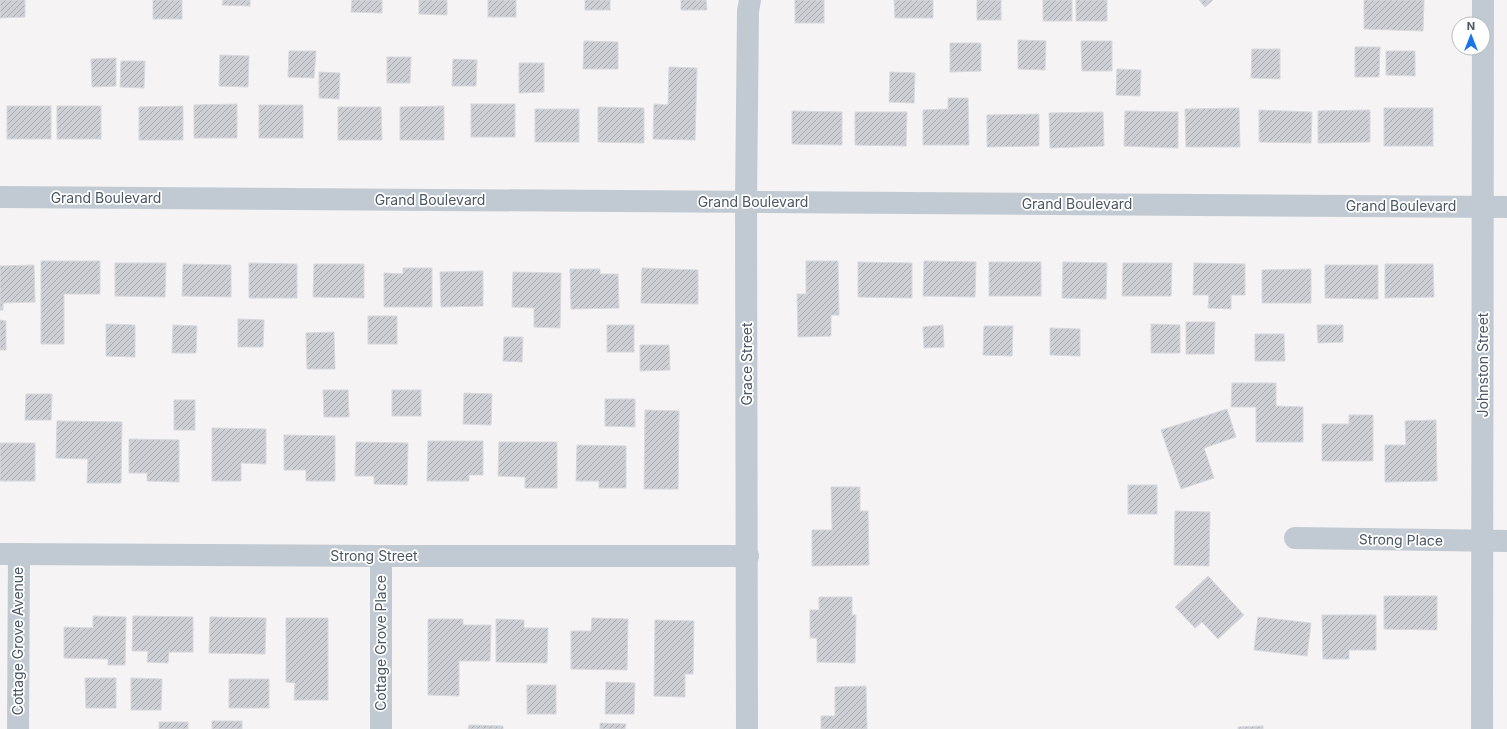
<svg xmlns="http://www.w3.org/2000/svg" width="1507" height="729" viewBox="0 0 1507 729" font-family="Inter,sans-serif">
	<style>
		.building { fill: url(#building-hatch); stroke: #d7d9de }
		.lines { fill: none; stroke-linecap: round; stroke-linejoin: round }
		.minor { stroke: #c1cad2; stroke-width: 22 }
		.labels { text-anchor: middle; stroke-width: 3.5; stroke-linejoin: round; paint-order: stroke }
		.street-label { font-size: 14px; fill: #4a5661; stroke: #fff }
	</style>
	<defs>
		<pattern id="building-hatch" width="6" height="6" patternUnits="userSpaceOnUse"><rect width="6" height="6" fill="#cdcfd5"/><path d="M-1 1l2-2M0 6l6-6M5 7l2-2" fill="none" stroke="#a8abb0"/></pattern>
	</defs>
	<rect width="100%" height="100%" fill="#f5f3f3"/>
	<g class="building">
		<polygon points="0,0 25,0 25,17 0,18"/>
		<rect x="153" y="0" width="29" height="19"/>
		<polygon points="223,0 250,0 250,6 222,5"/>
		<polygon points="352,0 382,0 382,13 351,12"/>
		<polygon points="419,0 447,0 447,15 419,14"/>
		<rect x="488" y="0" width="28" height="17"/>
		<rect x="585" y="0" width="25" height="10"/>
		<polygon points="681,0 706,0 707,10 681,10"/>
		<rect x="795" y="0" width="29" height="23"/>
		<polygon points="894,0 933,0 933,18 895,18"/>
		<rect x="977" y="0" width="24" height="20"/>
		<rect x="1043" y="0" width="29" height="21"/>
		<rect x="1076" y="0" width="31" height="21"/>
		<polygon points="1199,0 1213,0 1205,7"/>
		<polygon points="1364,0 1424,0 1423,31 1364,29"/>
		<polygon points="1018,40 1046,41 1045,70 1018,69"/>
		<polygon points="584,41 618,42 618,69 583,69"/>
		<polygon points="1081,41 1112,41 1112,71 1082,71"/>
		<polygon points="950,43 981,43 981,71 950,72"/>
		<polygon points="1355,47 1380,47 1379,77 1355,77"/>
		<polygon points="1252,49 1280,49 1280,79 1251,78"/>
		<polygon points="289,51 316,51 314,78 288,77"/>
		<polygon points="1386,51 1415,51 1415,76 1386,75"/>
		<polygon points="220,55 249,56 248,87 219,86"/>
		<polygon points="387,57 411,57 410,83 387,83"/>
		<polygon points="116,58 116,86 92,87 91,59"/>
		<polygon points="453,59 477,60 476,86 452,86"/>
		<polygon points="121,61 145,61 144,88 120,87"/>
		<polygon points="519,63 544,63 544,92 519,93"/>
		<polygon points="669,67 697,68 695,140 653,139 654,104 668,105"/>
		<polygon points="1117,69 1141,70 1140,96 1116,95"/>
		<polygon points="319,72 340,73 339,99 319,98"/>
		<polygon points="890,72 915,73 914,103 889,102"/>
		<polygon points="948,98 968,98 969,145 923,145 923,110 948,109"/>
		<polygon points="237,104 237,138 194,138 194,105"/>
		<rect x="471" y="104" width="44" height="33"/>
		<rect x="259" y="105" width="44" height="33"/>
		<rect x="7" y="106" width="44" height="33"/>
		<rect x="57" y="106" width="44" height="33"/>
		<polygon points="183,106 183,140 139,140 139,107"/>
		<polygon points="444,106 444,140 400,140 400,107"/>
		<polygon points="338,107 381,107 382,140 338,140"/>
		<polygon points="598,107 644,108 644,143 598,142"/>
		<polygon points="1239,108 1240,147 1186,147 1185,109"/>
		<rect x="1384" y="108" width="49" height="38"/>
		<rect x="535" y="109" width="44" height="33"/>
		<polygon points="1259,110 1312,112 1311,143 1259,142"/>
		<polygon points="1370,110 1370,142 1318,143 1318,111"/>
		<polygon points="792,111 842,112 842,145 792,144"/>
		<polygon points="1125,111 1178,112 1178,148 1124,146"/>
		<polygon points="855,112 907,112 906,146 855,145"/>
		<polygon points="1103,112 1104,146 1050,148 1049,113"/>
		<polygon points="1039,114 1039,146 987,147 987,115"/>
		<polygon points="41,261 100,261 100,294 64,294 64,344 41,344"/>
		<polygon points="806,261 838,261 839,315 831,315 831,336 798,337 797,294 806,294"/>
		<polygon points="924,261 976,262 975,297 923,296"/>
		<polygon points="858,262 912,263 912,298 858,297"/>
		<rect x="989" y="262" width="52" height="34"/>
		<polygon points="1063,262 1107,263 1106,299 1062,298"/>
		<polygon points="115,263 166,263 165,297 115,296"/>
		<polygon points="249,263 297,264 297,298 249,298"/>
		<polygon points="1123,263 1172,263 1171,296 1122,296"/>
		<polygon points="1194,263 1245,264 1245,295 1231,295 1231,309 1208,308 1209,295 1193,295"/>
		<polygon points="183,264 231,265 231,297 182,296"/>
		<polygon points="314,264 364,264 364,298 313,297"/>
		<polygon points="1385,264 1433,264 1434,297 1385,298"/>
		<polygon points="34,265 35,302 3,303 3,310 0,310 0,266"/>
		<polygon points="1325,265 1378,265 1378,299 1325,298"/>
		<polygon points="403,268 432,268 432,307 384,307 384,273 403,274"/>
		<polygon points="642,268 698,270 698,304 641,303"/>
		<polygon points="570,269 600,269 600,274 618,274 619,308 571,309"/>
		<polygon points="1311,269 1311,303 1262,303 1262,270"/>
		<polygon points="483,271 483,306 441,307 440,272"/>
		<polygon points="513,272 561,273 560,328 534,327 534,308 512,307"/>
		<rect x="368" y="316" width="29" height="28"/>
		<polygon points="238,319 264,320 263,347 238,347"/>
		<polygon points="0,320 6,321 6,350 0,350"/>
		<polygon points="1186,322 1215,322 1214,354 1186,354"/>
		<polygon points="106,324 135,325 135,357 106,356"/>
		<polygon points="1151,324 1180,325 1180,353 1151,353"/>
		<polygon points="173,325 197,326 196,353 172,353"/>
		<rect x="607" y="325" width="27" height="27"/>
		<polygon points="943,325 944,347 924,348 923,327"/>
		<polygon points="1317,325 1343,325 1343,342 1318,343"/>
		<polygon points="984,326 1013,326 1012,356 983,355"/>
		<polygon points="1050,328 1080,329 1080,356 1050,355"/>
		<polygon points="334,332 335,369 307,369 306,333"/>
		<polygon points="1255,334 1284,334 1285,361 1255,361"/>
		<polygon points="504,337 523,337 522,362 503,361"/>
		<polygon points="640,345 669,345 670,370 640,371"/>
		<polygon points="1232,383 1276,383 1276,406 1303,407 1303,442 1256,442 1256,407 1231,407"/>
		<polygon points="323,390 348,390 349,417 324,417"/>
		<rect x="392" y="390" width="29" height="26"/>
		<polygon points="464,393 492,394 491,425 463,424"/>
		<polygon points="26,394 52,394 51,420 25,420"/>
		<polygon points="605,399 635,399 635,427 605,426"/>
		<rect x="174" y="400" width="21" height="30"/>
		<polygon points="1227,409 1236,437 1204,448 1214,478 1181,489 1161,430"/>
		<polygon points="645,410 679,411 678,489 644,489"/>
		<polygon points="1349,415 1373,415 1373,461 1322,461 1322,424 1349,424"/>
		<polygon points="1436,420 1437,481 1385,482 1385,445 1406,445 1405,421"/>
		<polygon points="57,421 122,422 121,483 87,483 88,459 56,458"/>
		<polygon points="212,428 266,429 266,464 241,463 241,481 212,481"/>
		<polygon points="284,435 335,436 335,481 306,481 306,470 284,470"/>
		<polygon points="129,439 179,440 179,482 147,481 147,473 129,473"/>
		<polygon points="428,441 483,441 483,475 469,475 469,481 427,481"/>
		<polygon points="356,442 408,443 407,485 374,484 374,476 355,476"/>
		<polygon points="499,442 557,442 557,488 525,488 525,477 498,476"/>
		<rect x="0" y="443" width="35" height="38"/>
		<polygon points="577,445 626,446 626,488 599,488 599,481 576,481"/>
		<rect x="1128" y="485" width="29" height="29"/>
		<polygon points="831,487 860,487 860,511 868,511 869,565 812,566 812,530 832,530"/>
		<polygon points="1175,511 1210,512 1209,566 1174,565"/>
		<polygon points="1208,576 1244,615 1218,639 1202,622 1195,628 1175,607"/>
		<polygon points="1384,596 1437,596 1437,630 1384,629"/>
		<polygon points="819,597 852,597 852,615 856,615 855,663 817,662 817,638 810,638 810,610 819,610"/>
		<polygon points="1322,615 1376,615 1376,650 1349,650 1349,659 1323,659"/>
		<polygon points="93,616 126,617 125,665 108,665 108,659 64,658 64,627 93,628"/>
		<polygon points="133,616 193,617 193,652 169,652 168,663 147,662 148,651 132,651"/>
		<polygon points="210,617 266,618 265,654 209,653"/>
		<polygon points="1258,617 1311,623 1307,656 1254,650"/>
		<polygon points="286,618 328,618 328,700 294,700 295,683 286,682"/>
		<polygon points="592,618 628,619 627,670 571,669 571,631 591,631"/>
		<polygon points="428,619 463,619 463,625 491,625 490,661 459,661 459,696 428,695"/>
		<polygon points="496,619 524,620 524,628 548,628 547,663 496,662"/>
		<polygon points="655,620 694,621 693,674 685,674 685,697 654,696"/>
		<polygon points="85,678 116,678 116,708 86,708"/>
		<polygon points="131,678 162,679 161,710 131,710"/>
		<rect x="229" y="679" width="40" height="29"/>
		<polygon points="606,682 635,683 634,714 605,714"/>
		<rect x="527" y="685" width="29" height="29"/>
		<polygon points="866,686 867,729 821,729 821,716 835,716 835,687"/>
		<rect x="212" y="721" width="30" height="8"/>
		<rect x="159" y="722" width="29" height="7"/>
		<polygon points="600,723 626,724 625,729 600,729"/>
		<polygon points="469,725 503,726 503,729 468,729"/>
		<polygon points="1263,726 1263,729 1238,729 1238,727"/>
	</g>
	<g class="lines">
		<g class="minor">
			<polyline points="0,197 1507,207"/>
			<polyline points="1295,538 1507,541"/>
			<polyline points="0,554 381,556 748,556"/>
			<polyline points="18,729 19,554"/>
			<polyline points="381,729 381,556"/>
			<polyline points="747,729 746,202 748,11 750,0"/>
			<polyline points="1482,729 1483,0"/>
		</g>
	</g>
	<g class="labels">
		<g class="street-label">
			<text x="106" y="203">Grand Boulevard</text>
			<text x="430" y="205">Grand Boulevard</text>
			<text x="753" y="207">Grand Boulevard</text>
			<text x="1077" y="209">Grand Boulevard</text>
			<text x="1401" y="211">Grand Boulevard</text>
			<text transform="translate(747 364) rotate(-90)" y="5">Grace Street</text>
			<text transform="translate(1483 365) rotate(-90)" y="5">Johnston Street</text>
			<text transform="translate(1401 540) rotate(1)" y="5">Strong Place</text>
			<text x="374" y="561">Strong Street</text>
			<text transform="translate(18 641) rotate(-90)" y="5">Cottage Grove Avenue</text>
			<text transform="translate(381 643) rotate(-90)" y="5">Cottage Grove Place</text>
		</g>
	</g>
	<g transform="translate(1471 36)"><circle r="19" fill="#ffffff" stroke="#b7bbc0"/>
	<path d="M0-3L7 15L0 10L-7 15Z" fill="#1a73e8"/>
	<text y="-6" font-size="11" font-weight="bold" text-anchor="middle" fill="#4a5661">N</text>
	</g>
</svg>
